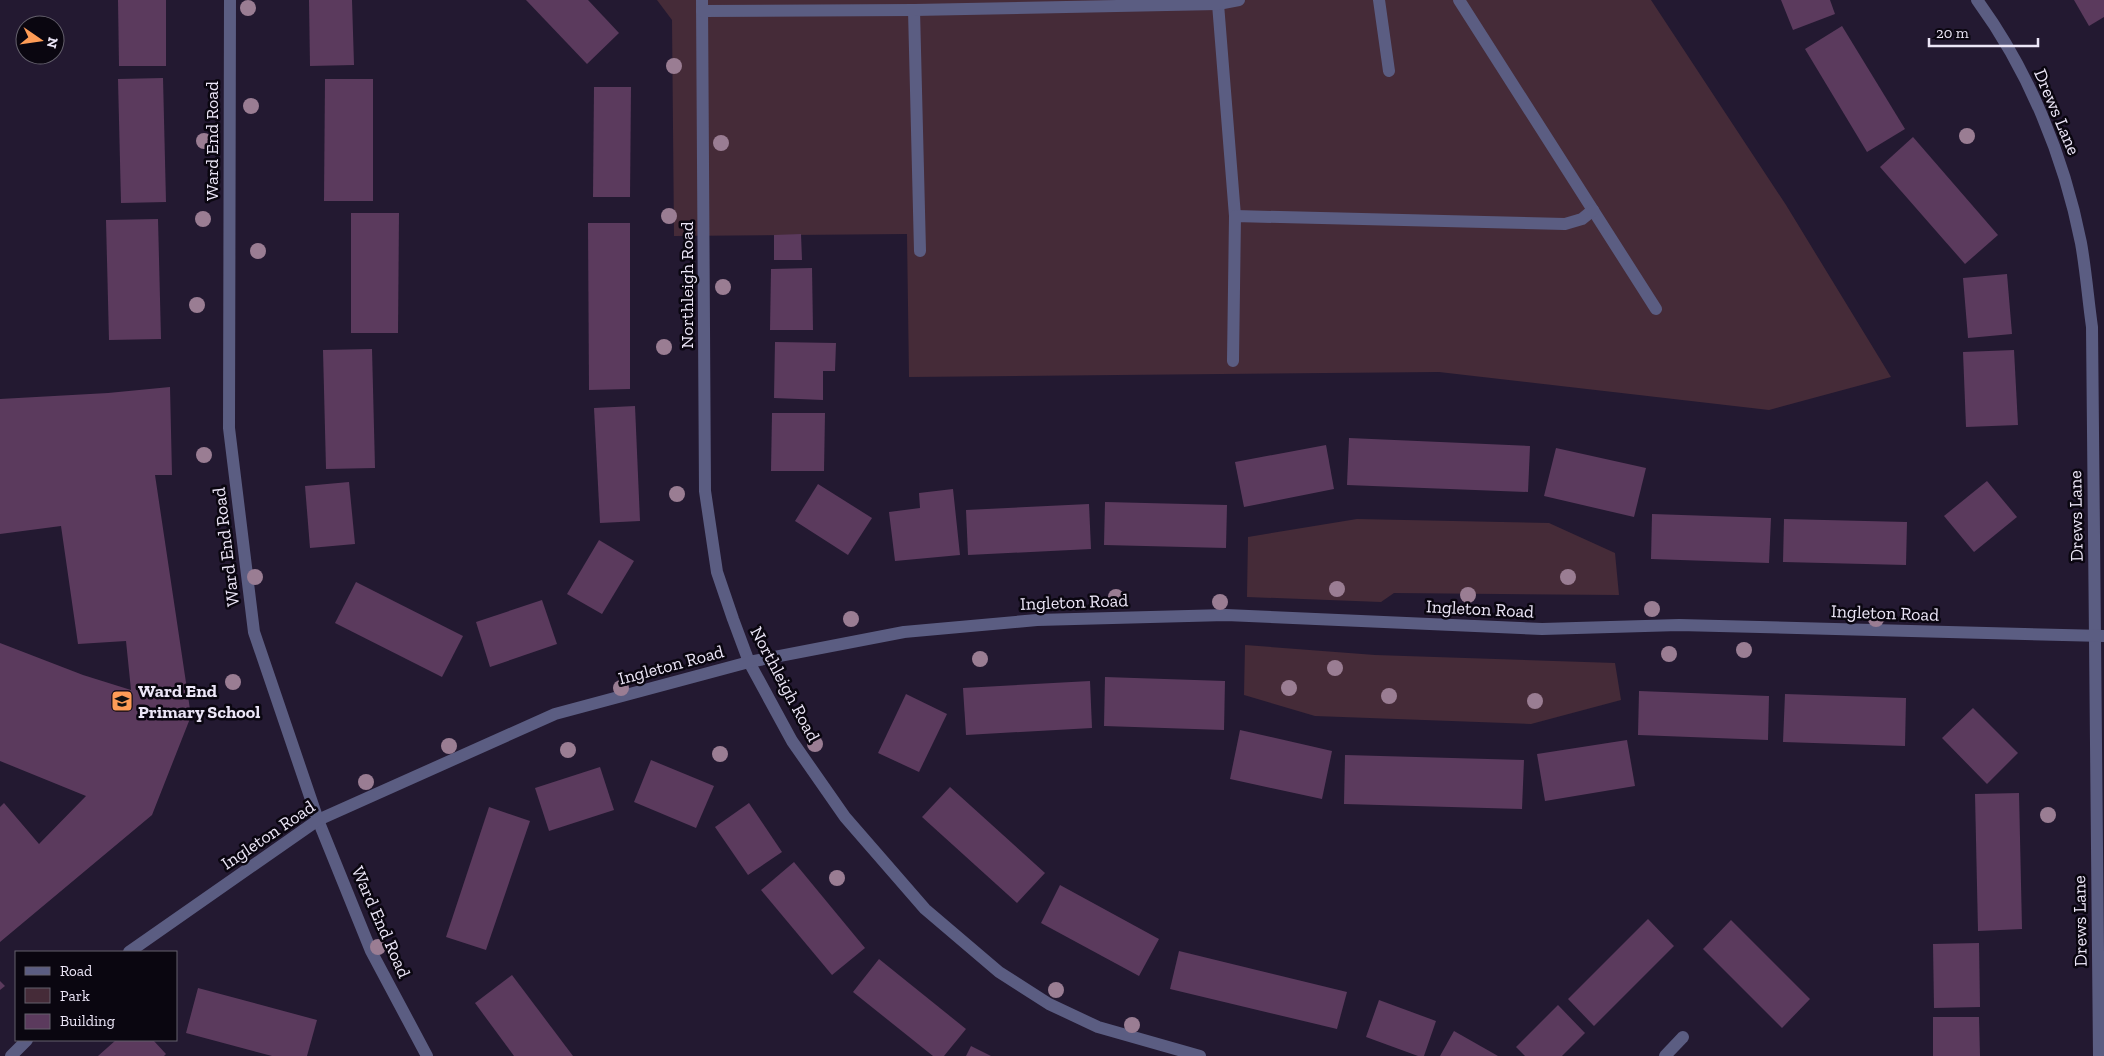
<svg xmlns="http://www.w3.org/2000/svg" width="2104" height="1056" viewBox="0 0 2104 1056" font-family="'Zilla Slab',serif">
	<style>
		.green { fill: #452b38 }
		.building { fill: #5b3a5d }
		.lines { fill: none; stroke-linecap: round; stroke-linejoin: round }
		.minor { stroke: #5b5d82; stroke-width: 12 }
		.tree { fill: #9a7d93 }
		.labels { text-anchor: middle; stroke-width: 5; stroke-linejoin: round; paint-order: stroke }
		.street-label { font-size: 18px; fill: #ece6f7; stroke: #0a0610 }
		.poi-label { font-size: 18px; font-weight: bold; fill: #ece6f7; stroke: #0a0610; text-anchor: start }
	</style>
	<rect width="100%" height="100%" fill="#231931"/>
	<g class="green">
		<polygon points="657,0 1651,0 1786,205 1891,377 1769,410 1439,372 909,377 907,234 674,236 672,20"/>
		<polygon points="1357,519 1549,523 1615,553 1619,595 1394,593 1381,602 1247,597 1248,537"/>
		<polygon points="1245,645 1375,655 1615,663 1621,700 1531,724 1315,716 1244,695"/>
	</g>
	<g class="building">
		<polygon points="118,0 166,0 166,66 119,66"/>
		<polygon points="309,0 352,0 354,65 310,66"/>
		<polygon points="526,0 588,0 619,33 587,64"/>
		<polygon points="1781,0 1830,0 1835,14 1793,30"/>
		<polygon points="2074,0 2104,0 2104,17 2089,26"/>
		<polygon points="1842,26 1905,129 1867,152 1805,49"/>
		<polygon points="163,78 166,202 121,203 118,79"/>
		<polygon points="325,79 373,79 373,201 324,201"/>
		<polygon points="594,87 631,87 630,197 593,197"/>
		<polygon points="1913,137 1998,235 1965,264 1880,167"/>
		<polygon points="351,213 399,213 398,333 351,333"/>
		<polygon points="158,219 161,339 109,340 106,220"/>
		<polygon points="588,223 630,223 630,389 589,390"/>
		<polygon points="801,234 802,260 774,260 774,235"/>
		<polygon points="812,268 813,330 770,330 771,269"/>
		<polygon points="2007,274 2012,334 1968,338 1963,278"/>
		<polygon points="775,342 836,343 835,371 823,371 823,400 774,398"/>
		<polygon points="372,349 375,468 326,469 323,350"/>
		<polygon points="2014,350 2018,425 1966,427 1963,352"/>
		<polygon points="170,387 172,475 155,475 191,716 152,815 0,942 0,807 4,803 39,844 86,796 0,761 0,643 83,675 131,690 126,641 78,644 61,526 0,534 0,399 108,393"/>
		<polygon points="635,406 640,521 600,523 594,408"/>
		<polygon points="772,413 825,413 824,471 771,471"/>
		<polygon points="1349,438 1530,446 1528,492 1347,485"/>
		<polygon points="1326,445 1334,489 1244,507 1235,462"/>
		<polygon points="1556,448 1646,468 1634,517 1544,496"/>
		<polygon points="1987,481 2017,517 1974,552 1944,516"/>
		<polygon points="349,482 355,544 310,548 305,486"/>
		<polygon points="818,484 872,518 848,555 795,521"/>
		<polygon points="953,489 960,555 895,561 889,512 920,508 919,493"/>
		<polygon points="1105,502 1227,505 1226,548 1104,545"/>
		<polygon points="1089,504 1091,549 968,555 966,510"/>
		<polygon points="1652,514 1771,518 1769,563 1651,559"/>
		<polygon points="1784,519 1907,522 1906,565 1783,562"/>
		<polygon points="599,540 634,561 602,614 567,594"/>
		<polygon points="356,582 463,636 442,677 335,623"/>
		<polygon points="542,600 557,644 490,667 476,622"/>
		<polygon points="1105,677 1225,681 1224,730 1104,726"/>
		<polygon points="1090,681 1092,728 966,735 963,688"/>
		<polygon points="1639,691 1769,696 1768,740 1638,735"/>
		<polygon points="906,694 947,714 919,772 878,753"/>
		<polygon points="1785,694 1906,698 1905,746 1783,742"/>
		<polygon points="1973,708 2018,753 1987,784 1942,738"/>
		<polygon points="1240,730 1332,751 1322,799 1230,779"/>
		<polygon points="1627,740 1635,786 1545,801 1537,754"/>
		<polygon points="1345,755 1524,760 1522,809 1344,804"/>
		<polygon points="651,760 714,786 696,828 634,802"/>
		<polygon points="600,767 614,810 549,831 535,788"/>
		<polygon points="950,787 1045,873 1017,903 922,817"/>
		<polygon points="2019,793 2022,929 1978,931 1975,794"/>
		<polygon points="749,803 782,852 748,875 715,827"/>
		<polygon points="489,807 530,821 486,950 446,937"/>
		<polygon points="794,862 865,948 832,975 761,890"/>
		<polygon points="1060,885 1159,939 1139,976 1041,923"/>
		<polygon points="1648,919 1674,946 1594,1026 1568,999"/>
		<polygon points="1731,920 1810,999 1782,1028 1703,949"/>
		<polygon points="1979,943 1980,1007 1934,1008 1933,944"/>
		<polygon points="1179,951 1347,992 1337,1029 1170,989"/>
		<polygon points="879,959 966,1029 944,1056 933,1056 853,992"/>
		<polygon points="512,975 573,1056 514,1056 475,1003"/>
		<polygon points="0,981 5,986 0,990"/>
		<polygon points="198,988 317,1020 307,1056 272,1056 186,1033"/>
		<polygon points="1379,1000 1436,1021 1424,1056 1418,1056 1366,1037"/>
		<polygon points="1558,1005 1585,1033 1562,1056 1525,1056 1516,1047"/>
		<polygon points="1933,1017 1979,1017 1980,1056 1933,1056"/>
		<polygon points="1454,1031 1498,1056 1440,1056"/>
		<polygon points="116,1040 153,1040 166,1054 164,1056 98,1056"/>
		<polygon points="971,1046 991,1056 966,1056"/>
	</g>
	<g class="lines">
		<g class="minor">
			<polyline points="230,0 229,428 254,632 318,820 371,951 427,1056"/>
			<polyline points="702,0 705,491 717,572 733,619 749,662 792,741 845,817 925,909 999,972 1049,1004 1098,1027 1200,1056"/>
			<polyline points="1379,0 1389,71"/>
			<polyline points="1459,0 1656,309"/>
			<path d="M1977,0C2029,71 2064,157 2081,243C2086,271 2088,299 2092,327L2099,1056"/>
			<polyline points="1218,4 1235,216"/>
			<polyline points="914,10 920,251"/>
			<polyline points="702,11 914,10 1218,4 1239,0"/>
			<polyline points="1233,361 1235,216 1565,224 1582,219 1593,210"/>
			<polyline points="129,952 318,820 555,714 749,662 904,632 1037,620 1226,615 1542,629 1679,625 2104,636"/>
			<polyline points="11,1056 27,1040"/>
			<polyline points="1665,1056 1683,1037"/>
		</g>
	</g>
	<g class="tree">
		<circle cx="248" cy="8" r="8"/>
		<circle cx="674" cy="66" r="8"/>
		<circle cx="251" cy="106" r="8"/>
		<circle cx="1967" cy="136" r="8"/>
		<circle cx="204" cy="141" r="8"/>
		<circle cx="721" cy="143" r="8"/>
		<circle cx="669" cy="216" r="8"/>
		<circle cx="203" cy="219" r="8"/>
		<circle cx="258" cy="251" r="8"/>
		<circle cx="723" cy="287" r="8"/>
		<circle cx="197" cy="305" r="8"/>
		<circle cx="664" cy="347" r="8"/>
		<circle cx="204" cy="455" r="8"/>
		<circle cx="677" cy="494" r="8"/>
		<circle cx="255" cy="577" r="8"/>
		<circle cx="1568" cy="577" r="8"/>
		<circle cx="1337" cy="589" r="8"/>
		<circle cx="1468" cy="595" r="8"/>
		<circle cx="1116" cy="597" r="8"/>
		<circle cx="1220" cy="602" r="8"/>
		<circle cx="1652" cy="609" r="8"/>
		<circle cx="851" cy="619" r="8"/>
		<circle cx="1876" cy="619" r="8"/>
		<circle cx="1744" cy="650" r="8"/>
		<circle cx="1669" cy="654" r="8"/>
		<circle cx="980" cy="659" r="8"/>
		<circle cx="1335" cy="668" r="8"/>
		<circle cx="233" cy="682" r="8"/>
		<circle cx="621" cy="688" r="8"/>
		<circle cx="1289" cy="688" r="8"/>
		<circle cx="1389" cy="696" r="8"/>
		<circle cx="1535" cy="701" r="8"/>
		<circle cx="815" cy="744" r="8"/>
		<circle cx="449" cy="746" r="8"/>
		<circle cx="568" cy="750" r="8"/>
		<circle cx="720" cy="754" r="8"/>
		<circle cx="366" cy="782" r="8"/>
		<circle cx="2048" cy="815" r="8"/>
		<circle cx="837" cy="878" r="8"/>
		<circle cx="378" cy="947" r="8"/>
		<circle cx="1056" cy="990" r="8"/>
		<circle cx="1132" cy="1025" r="8"/>
	</g>
	<defs>
		<g id="school-square" transform="scale(1.125)"><rect x="-9" y="-9" width="18" height="18" rx="4" fill="#fe9c57" stroke="#0a0610"/><path d="M0-5L7-2L0 1L-7-2ZM-4 1L0 2.5L4 1V4Q0 6-4 4Z" fill="#111"/></g>
	</defs>
	<g fill-rule="evenodd">
		<use href="#school-square" x="122" y="701"/>
	</g>
	<g class="labels">
		<g class="street-label">
			<text transform="translate(2057 112) rotate(67)" y="6">Drews Lane</text>
			<text transform="translate(212 141) rotate(-90)" y="6">Ward End Road</text>
			<text transform="translate(687 285) rotate(-90)" y="6">Northleigh Road</text>
			<text transform="translate(2076 516) rotate(-91)" y="6">Drews Lane</text>
			<text transform="translate(226 547) rotate(-97)" y="6">Ward End Road</text>
			<text transform="translate(1074 602) rotate(-2)" y="6">Ingleton Road</text>
			<text transform="translate(1480 609) rotate(3)" y="6">Ingleton Road</text>
			<text transform="translate(1885 613) rotate(2)" y="6">Ingleton Road</text>
			<text transform="translate(671 665) rotate(-15)" y="6">Ingleton Road</text>
			<text transform="translate(785 684) rotate(62)" y="6">Northleigh Road</text>
			<text transform="translate(268 835) rotate(-34)" y="6">Ingleton Road</text>
			<text transform="translate(2080 921) rotate(-91)" y="6">Drews Lane</text>
			<text transform="translate(381 922) rotate(66)" y="6">Ward End Road</text>
		</g>
		<g class="poi-label">
			<text x="138" y="697">Ward End<tspan x="138" dy="21">Primary School</tspan></text>
		</g>
	</g>
	<rect x="15" y="951" width="162" height="90" fill="#0a0610" stroke="#64606c"/>
	<rect x="25" y="967" width="25" height="8" fill="#5b5d82" stroke="#64606c"/>
	<text x="60" y="976" font-size="15" fill="#ece6f7">Road</text>
	<rect x="25" y="988" width="25" height="15" fill="#452b38" stroke="#64606c"/>
	<text x="60" y="1001" font-size="15" fill="#ece6f7">Park</text>
	<rect x="25" y="1014" width="25" height="15" fill="#5b3a5d" stroke="#64606c"/>
	<text x="60" y="1026" font-size="15" fill="#ece6f7">Building</text>
	<g transform="translate(40 40) rotate(103)"><circle r="24" fill="#0a0610" stroke="#64606c"/>
	<path d="M0-4L9 19L0 12L-9 19Z" fill="#fe9c57"/>
	<text y="-8" font-size="14" font-weight="bold" text-anchor="middle" fill="#ece6f7">N</text>
	</g>
	<path d="M1929 38v8h109v-8" fill="none" stroke="#ece6f7" stroke-width="2.5"/>
	<text x="1936" y="38" font-size="15" fill="#ece6f7" stroke="#0a0610" stroke-width="4" paint-order="stroke">20 m</text>
</svg>
